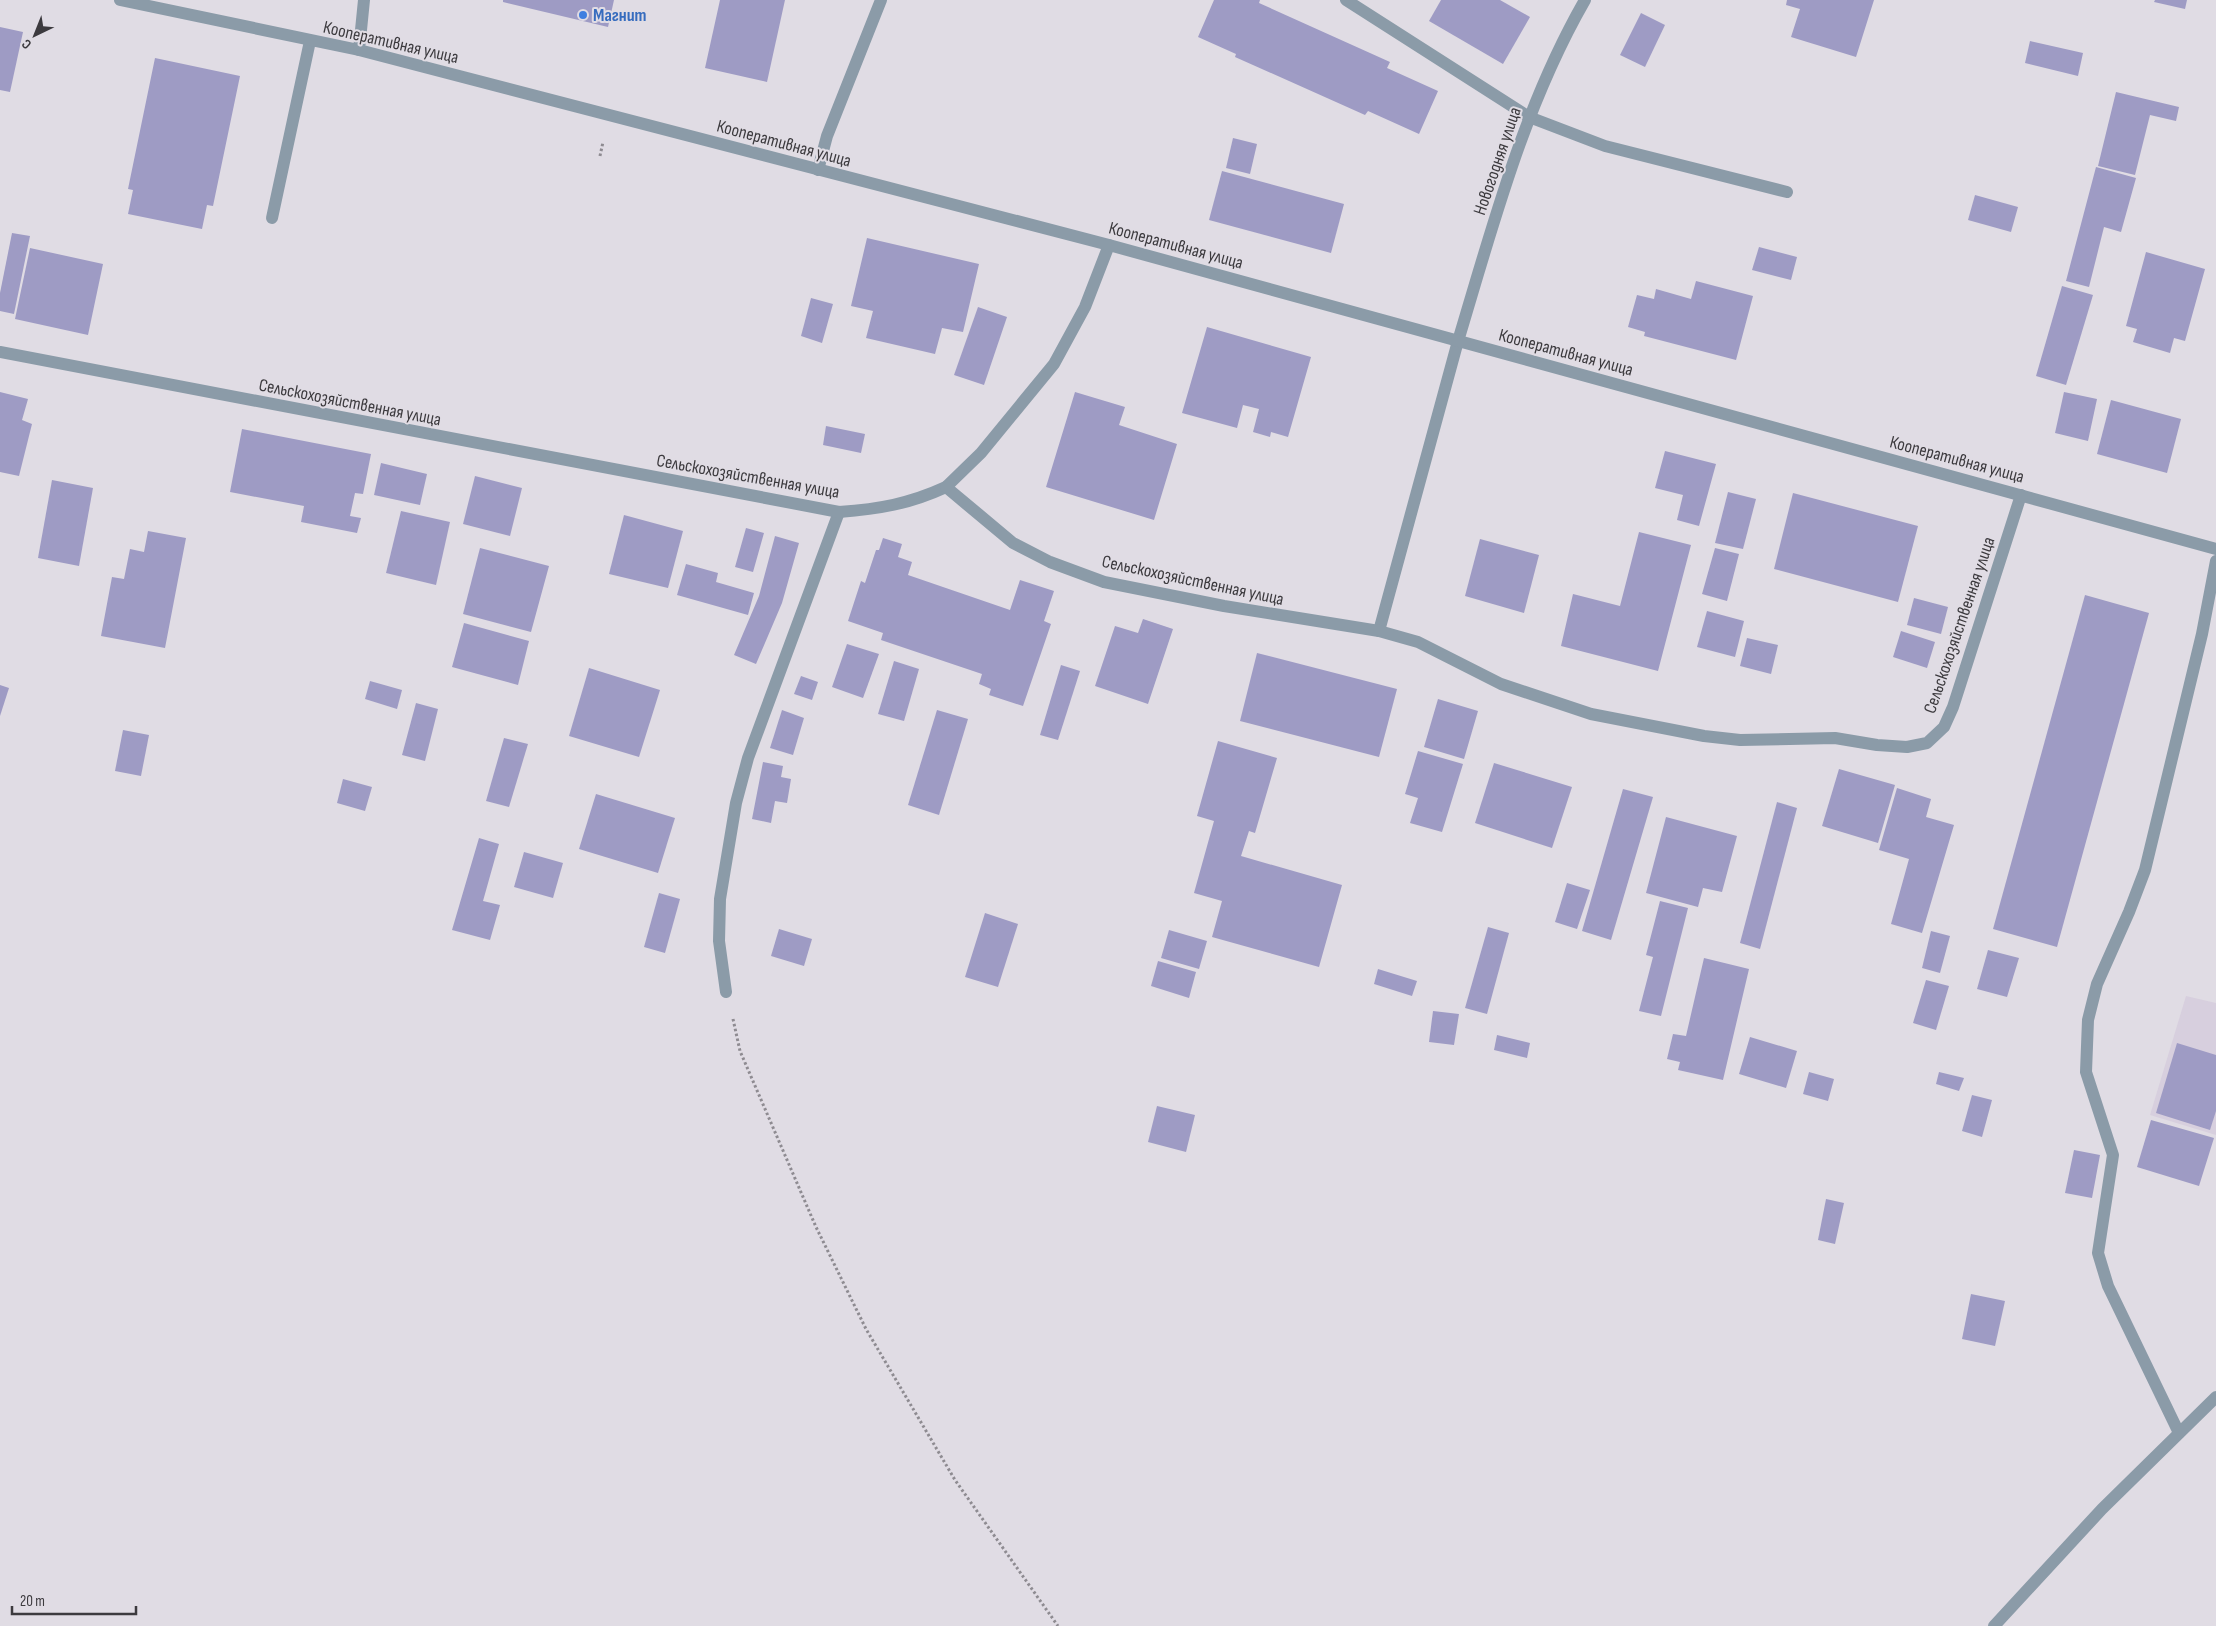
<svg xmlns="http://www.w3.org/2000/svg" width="2216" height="1626" viewBox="0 0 2216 1626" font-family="'Sofia Sans Condensed',sans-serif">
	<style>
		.built { fill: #d7cfde }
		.building { fill: #9e9bc4 }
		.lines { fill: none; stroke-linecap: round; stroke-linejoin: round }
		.path { stroke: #8e8b91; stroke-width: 3; stroke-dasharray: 2.5 2.5; stroke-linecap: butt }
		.service { stroke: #8b9ba8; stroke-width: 12 }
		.minor { stroke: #8b9ba8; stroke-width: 12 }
		.tertiary { stroke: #8b9ba8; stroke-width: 12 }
		.shop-dot { fill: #3f7fe0; stroke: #e0dce4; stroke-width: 2 }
		.labels { text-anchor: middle; stroke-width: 4; stroke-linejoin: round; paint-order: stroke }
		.shop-label { font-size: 18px; font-weight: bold; fill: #366cbe; stroke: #e0dce4; text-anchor: start }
		.street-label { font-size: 18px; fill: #3c3a3e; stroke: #e0dce4 }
	</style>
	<rect width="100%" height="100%" fill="#e0dce4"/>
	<polygon class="built" points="2186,996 2216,1003 2216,1135 2150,1115"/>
	<g class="building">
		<polygon points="503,0 614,0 608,27 503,2"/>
		<polygon points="720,0 785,0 767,82 705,68"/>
		<polygon points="1214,0 1260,0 1259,3 1390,62 1387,68 1438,91 1419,134 1368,111 1365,115 1235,57 1236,54 1198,37"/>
		<polygon points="1441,0 1500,0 1530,17 1503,64 1429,21"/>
		<polygon points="1787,0 1874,0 1856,57 1791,37 1800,9 1786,5"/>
		<polygon points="2155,0 2187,0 2185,9 2154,2"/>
		<polygon points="1641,13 1665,25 1645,67 1620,55"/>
		<polygon points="0,27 23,32 10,92 0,90"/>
		<polygon points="2030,41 2083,53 2078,76 2025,63"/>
		<polygon points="155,58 240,76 213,206 207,205 202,229 128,214 133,190 128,189"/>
		<polygon points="2116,92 2179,107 2176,121 2150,115 2135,175 2098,166"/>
		<polygon points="1233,138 1257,144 1250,174 1226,168"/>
		<polygon points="2096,167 2136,178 2121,232 2104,227 2089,287 2066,281"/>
		<polygon points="1222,171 1344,204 1331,253 1209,220"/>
		<polygon points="1975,195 2018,207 2011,232 1968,220"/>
		<polygon points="12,233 30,236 14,314 0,311 0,293"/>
		<polygon points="867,238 979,264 963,332 942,328 935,354 866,338 873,311 851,306"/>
		<polygon points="1759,247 1797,257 1791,280 1752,270"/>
		<polygon points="30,248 103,264 88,335 15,319"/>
		<polygon points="2146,252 2205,269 2185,341 2174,338 2170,353 2133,342 2137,329 2126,326"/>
		<polygon points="1696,281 1753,296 1736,360 1644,336 1645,332 1628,327 1637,295 1654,299 1656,289 1691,299"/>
		<polygon points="2062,286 2093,295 2066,385 2036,376"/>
		<polygon points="811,298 833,304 822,343 801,336"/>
		<polygon points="978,307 1007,317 984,385 954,375"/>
		<polygon points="1207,327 1311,357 1288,437 1271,432 1270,437 1253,432 1259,409 1243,405 1237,428 1182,413"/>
		<polygon points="0,392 28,399 22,420 32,424 19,476 0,472"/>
		<polygon points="1075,392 1125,407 1119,425 1177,444 1154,520 1046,487"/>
		<polygon points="2064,392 2097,399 2088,441 2055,433"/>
		<polygon points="2111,400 2181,419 2167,473 2097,454"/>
		<polygon points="826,426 865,434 861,453 823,445"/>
		<polygon points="242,429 371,454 363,494 355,493 350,516 361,518 357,533 301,522 304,506 230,492"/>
		<polygon points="1665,451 1716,464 1699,526 1677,520 1683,495 1655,488"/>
		<polygon points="381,463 427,474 420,505 374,495"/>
		<polygon points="475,476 522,488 510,536 463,524"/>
		<polygon points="52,480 93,488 79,566 38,558"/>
		<polygon points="1728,492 1756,499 1743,549 1715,543"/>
		<polygon points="1793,493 1918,526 1898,602 1774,569"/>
		<polygon points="401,511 450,522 436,585 386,573"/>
		<polygon points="624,515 683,531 668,588 609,574"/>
		<polygon points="746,528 764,533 753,572 735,567"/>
		<polygon points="148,531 186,538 165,648 101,636 112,577 124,579 130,549 144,552"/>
		<polygon points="1639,532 1691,545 1658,671 1561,646 1573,594 1620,606"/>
		<polygon points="775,536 799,543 782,603 756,664 734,655 759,596"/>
		<polygon points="883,538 902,544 898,557 912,562 908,575 1010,610 1020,580 1054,591 1044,621 1051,624 1023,706 989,695 991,689 979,684 982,674 881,640 883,633 848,621 861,581 865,583 876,550 879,550"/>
		<polygon points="1480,539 1539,555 1524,613 1465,596"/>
		<polygon points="480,548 549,566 531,632 463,614"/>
		<polygon points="1715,548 1739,554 1727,601 1702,594"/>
		<polygon points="686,564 718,573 716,582 754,593 748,615 677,595"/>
		<polygon points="2085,595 2149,613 2057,947 1993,929"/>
		<polygon points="1914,598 1948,607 1941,634 1907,625"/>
		<polygon points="1707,611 1744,621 1735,657 1697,647"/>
		<polygon points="1143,619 1173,629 1148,704 1095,686 1115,626 1138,633"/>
		<polygon points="464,623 529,641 518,685 452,667"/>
		<polygon points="1901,631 1935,642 1927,668 1893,657"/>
		<polygon points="1747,638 1778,645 1771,674 1740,666"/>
		<polygon points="847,644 879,654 863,698 832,687"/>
		<polygon points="1257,653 1397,689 1379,757 1240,721"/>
		<polygon points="894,661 919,669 904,721 878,714"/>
		<polygon points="1061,665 1080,671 1058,740 1040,735"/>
		<polygon points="589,668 660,690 639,757 569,736"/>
		<polygon points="801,676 818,682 812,700 794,694"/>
		<polygon points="370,681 402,690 397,709 365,699"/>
		<polygon points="0,685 9,688 0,716"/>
		<polygon points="1438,699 1478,711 1464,759 1424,747"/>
		<polygon points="416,703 438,709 425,761 402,755"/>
		<polygon points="782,710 804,718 793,755 770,748"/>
		<polygon points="937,710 968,719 939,815 908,805"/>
		<polygon points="123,730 149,735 141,776 115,771"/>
		<polygon points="504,738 528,744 509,807 486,801"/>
		<polygon points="1218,741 1277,758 1255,833 1249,831 1241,856 1342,885 1319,967 1212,937 1222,901 1194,893 1214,821 1197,816"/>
		<polygon points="1418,751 1463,764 1442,832 1410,823 1418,798 1405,794"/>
		<polygon points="763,762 783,766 781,777 791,779 787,803 775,801 771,823 752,819"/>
		<polygon points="1494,763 1572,787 1552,848 1475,823"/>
		<polygon points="1839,769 1895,785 1878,843 1822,826"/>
		<polygon points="343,779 372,787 365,811 337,803"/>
		<polygon points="1897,788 1931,799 1926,817 1954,825 1922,933 1891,924 1909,859 1879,850"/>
		<polygon points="1623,789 1653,797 1611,940 1582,931"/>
		<polygon points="596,794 675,818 658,873 579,849"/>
		<polygon points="1777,802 1797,808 1760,949 1740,943"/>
		<polygon points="1666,817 1737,836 1722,892 1703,888 1698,907 1646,893"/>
		<polygon points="479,838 499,844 483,901 500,905 490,940 452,930"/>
		<polygon points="524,852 563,863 553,898 514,887"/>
		<polygon points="1567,883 1590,890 1577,929 1555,922"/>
		<polygon points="659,893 680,899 665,953 644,947"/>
		<polygon points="1660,901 1688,908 1661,1016 1639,1011 1653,957 1646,955"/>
		<polygon points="985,913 1018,924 998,987 965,977"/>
		<polygon points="1488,927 1509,933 1487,1014 1465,1008"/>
		<polygon points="779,929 812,939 804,966 771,956"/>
		<polygon points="1169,930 1207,941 1199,969 1161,958"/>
		<polygon points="1931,931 1950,936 1940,973 1922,968"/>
		<polygon points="1988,950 2019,958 2007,997 1977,989"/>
		<polygon points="1704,958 1749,969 1723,1080 1678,1070 1680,1062 1667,1059 1673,1034 1686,1036"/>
		<polygon points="1158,961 1196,972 1189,998 1151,986"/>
		<polygon points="1378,969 1417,981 1412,996 1374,984"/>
		<polygon points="1926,980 1949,986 1936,1030 1913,1023"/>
		<polygon points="1433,1011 1459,1014 1454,1045 1429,1042"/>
		<polygon points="1497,1035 1530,1043 1527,1058 1494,1050"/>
		<polygon points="1750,1037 1797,1051 1786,1088 1739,1074"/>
		<polygon points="2177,1043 2216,1055 2216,1111 2210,1130 2156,1113"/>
		<polygon points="1809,1072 1834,1079 1828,1101 1803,1094"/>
		<polygon points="1939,1072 1964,1078 1959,1091 1936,1084"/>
		<polygon points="1972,1095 1992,1100 1982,1137 1962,1131"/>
		<polygon points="1157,1106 1195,1115 1186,1152 1148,1142"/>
		<polygon points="2151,1120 2214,1138 2199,1186 2137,1167"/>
		<polygon points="2074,1150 2100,1155 2092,1198 2065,1193"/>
		<polygon points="1826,1199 1844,1203 1835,1244 1818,1240"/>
		<polygon points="1971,1294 2005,1301 1995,1346 1962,1339"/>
	</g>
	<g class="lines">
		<g class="path">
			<polyline points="600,156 603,142"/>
			<polyline points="733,1019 740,1051 816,1227 866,1329 955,1480 1058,1626"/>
		</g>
		<g class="service">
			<polyline points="1346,0 1529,117 1605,146 1787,192"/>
			<polyline points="818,170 827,136 881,0"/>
			<polyline points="272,218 310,41"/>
			<polyline points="1379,631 1458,341"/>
			<polyline points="726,992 719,941 720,899 736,803 748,758 839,512"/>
			<polyline points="2179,1433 2108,1286 2098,1253 2113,1155 2086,1072 2088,1020 2097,984 2129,912 2145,870 2202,634 2216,561"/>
			<polyline points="1994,1626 2102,1509 2216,1397"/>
		</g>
		<g class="minor">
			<polyline points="120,0 359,50"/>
			<path d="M1458,341C1493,225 1524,106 1585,0"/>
			<path d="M0,352L839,512C879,509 909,504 946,487L1013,543L1050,562L1104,582L1224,606L1379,631L1418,642L1501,684L1591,714L1704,736L1740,740L1835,738L1877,745L1907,747L1927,743L1944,727L1953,707L2021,495"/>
			<polyline points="946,487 981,453 1054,364 1085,307 1109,245"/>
		</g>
		<polyline class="tertiary" points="364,0 359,50 1109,245 2216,549"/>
	</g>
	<circle class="shop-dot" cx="583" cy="15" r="5"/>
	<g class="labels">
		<g class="shop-label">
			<text x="593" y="21">Магнит</text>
		</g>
		<g class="street-label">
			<text transform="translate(391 42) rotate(13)" y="6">Кооперативная улица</text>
			<text transform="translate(784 143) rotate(15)" y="6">Кооперативная улица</text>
			<text transform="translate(1497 161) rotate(-71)" y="6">Новогодняя улица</text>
			<text transform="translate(1176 245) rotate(15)" y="6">Кооперативная улица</text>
			<text transform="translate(1566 352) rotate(15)" y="6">Кооперативная улица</text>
			<text transform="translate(350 402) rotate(11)" y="6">Сельскохозяйственная улица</text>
			<text transform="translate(1957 459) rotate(15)" y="6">Кооперативная улица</text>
			<text transform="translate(748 476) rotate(10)" y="6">Сельскохозяйственная улица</text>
			<text transform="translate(1193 580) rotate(12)" y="6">Сельскохозяйственная улица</text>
			<text transform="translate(1959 625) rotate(-71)" y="6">Сельскохозяйственная улица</text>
		</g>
	</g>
	<g transform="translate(35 35) rotate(223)" stroke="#e0dce4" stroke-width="4" paint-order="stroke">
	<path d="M0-4L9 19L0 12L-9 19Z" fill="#3c3a3e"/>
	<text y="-8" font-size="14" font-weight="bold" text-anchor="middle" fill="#3c3a3e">С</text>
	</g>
	<path d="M12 1606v8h124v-8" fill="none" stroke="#3c3a3e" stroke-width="2.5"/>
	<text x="20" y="1606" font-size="15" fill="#3c3a3e" stroke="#e0dce4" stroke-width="4" paint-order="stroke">20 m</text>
</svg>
